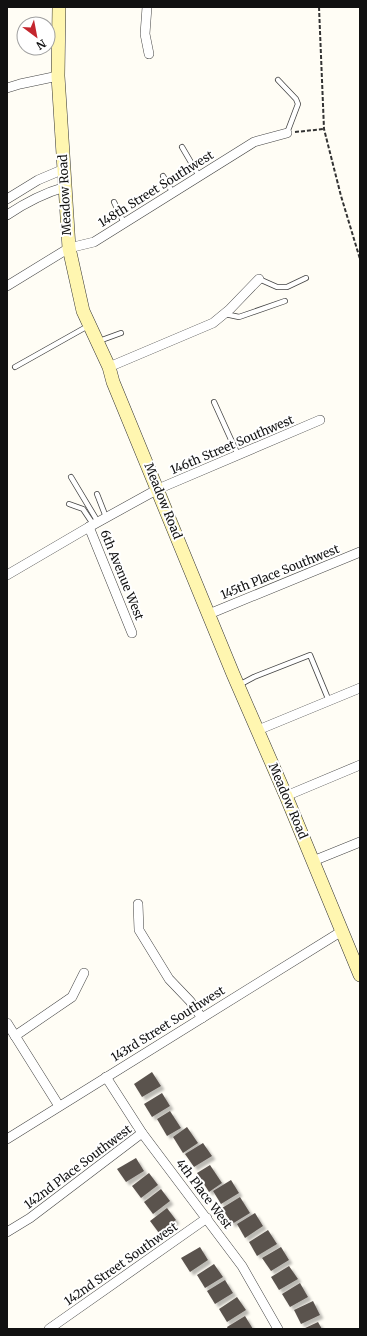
<svg xmlns="http://www.w3.org/2000/svg" width="367" height="1336" viewBox="0 0 367 1336" font-family="Merriweather,serif">
	<style>
		.building { fill: #5a524d; filter: url(#shadow) }
		.lines { fill: none; stroke-linecap: round; stroke-linejoin: round }
		.lane-casing { stroke: #444; stroke-width: 6 }
		.street-casing { stroke: #444; stroke-width: 10 }
		.secondary-casing { stroke: #333; stroke-width: 14 }
		.path { stroke: #333; stroke-width: 2; stroke-dasharray: 4 2; stroke-linecap: butt }
		.lane { stroke: #fff; stroke-width: 4.5 }
		.street { stroke: #fff; stroke-width: 9 }
		.secondary { stroke: #fff6b0; stroke-width: 13 }
		.labels { text-anchor: middle; stroke-width: 4; stroke-linejoin: round; paint-order: stroke }
		.street-label { font-size: 12px; fill: #111; stroke: #fff }
	</style>
	<defs>
		<filter id="shadow"><feDropShadow dx="3.5" dy="3.5" stdDeviation="1" flood-color="#0004"/></filter>
	</defs>
	<rect width="100%" height="100%" fill="#fffdf5"/>
	<g class="building">
		<polygon points="152,1072 161,1086 142,1097 134,1084"/>
		<polygon points="162,1093 170,1106 152,1117 144,1104"/>
		<polygon points="170,1111 181,1128 167,1136 157,1119"/>
		<polygon points="187,1127 198,1143 183,1153 173,1137"/>
		<polygon points="203,1143 212,1156 194,1167 185,1154"/>
		<polygon points="136,1158 144,1171 126,1182 117,1169"/>
		<polygon points="210,1165 222,1183 209,1192 197,1173"/>
		<polygon points="149,1173 158,1185 141,1198 132,1186"/>
		<polygon points="231,1180 239,1193 221,1204 213,1191"/>
		<polygon points="161,1189 170,1201 153,1214 144,1202"/>
		<polygon points="240,1197 250,1213 232,1224 222,1208"/>
		<polygon points="167,1208 176,1220 159,1233 150,1221"/>
		<polygon points="255,1213 263,1226 245,1238 237,1224"/>
		<polygon points="268,1230 277,1244 257,1256 249,1242"/>
		<polygon points="200,1247 208,1260 190,1272 181,1258"/>
		<polygon points="281,1247 289,1260 271,1271 262,1258"/>
		<polygon points="214,1264 223,1277 205,1288 197,1275"/>
		<polygon points="289,1266 298,1279 279,1290 271,1277"/>
		<polygon points="225,1280 233,1293 215,1304 207,1291"/>
		<polygon points="300,1283 308,1297 290,1307 282,1294"/>
		<polygon points="237,1297 246,1310 227,1322 219,1309"/>
		<polygon points="313,1301 320,1315 301,1324 294,1310"/>
		<polygon points="245,1316 253,1329 228,1329 227,1327"/>
		<polygon points="318,1322 322,1329 303,1329"/>
	</g>
	<g class="lines">
		<g class="lane-casing">
			<g id="lane">
				<polyline points="278,80 296,99 298,104 287,133"/>
				<polyline points="182,147 199,176"/>
				<polyline points="163,176 173,193"/>
				<polyline points="114,202 124,223"/>
				<polyline points="259,279 277,287 287,287 306,278"/>
				<polyline points="225,314 239,317 285,301"/>
				<polyline points="99,341 121,333"/>
				<polyline points="15,367 88,326"/>
				<polyline points="214,402 238,455"/>
				<polyline points="71,477 98,522"/>
				<polyline points="97,494 106,517"/>
				<polyline points="69,504 83,509 93,524"/>
				<polyline points="239,685 254,677 310,655 329,701"/>
			</g>
		</g>
		<g class="street-casing">
			<g id="street">
				<polyline points="147,7 145,34 149,54"/>
				<polyline points="7,88 20,84 58,76"/>
				<polyline points="7,199 38,180 64,169"/>
				<path d="M7,215C25,203 44,193 65,187"/>
				<polyline points="7,286 69,248 94,242 254,142 287,133"/>
				<polyline points="109,367 213,323 230,309 259,279"/>
				<polyline points="89,527 132,633"/>
				<polyline points="7,575 89,527 158,489 320,420"/>
				<polyline points="209,614 360,552"/>
				<polyline points="258,730 360,688"/>
				<polyline points="286,796 360,765"/>
				<polyline points="313,861 360,842"/>
				<polyline points="138,904 139,930 169,979 190,1001 202,1018"/>
				<polyline points="7,1023 59,1106"/>
				<polyline points="15,1036 72,997 84,973"/>
				<polyline points="106,1077 142,1133 242,1266 278,1329"/>
				<polyline points="7,1139 342,931"/>
				<polyline points="7,1232 30,1218 142,1133"/>
				<polyline points="49,1329 207,1218"/>
			</g>
		</g>
		<g class="secondary-casing">
			<polyline id="secondary" points="59,7 58,76 69,248 83,311 109,367 113,382 233,674 286,796 360,975"/>
		</g>
		<g class="path">
			<polyline points="319,7 324,129 341,196 360,259"/>
			<polyline points="295,132 324,129"/>
		</g>
		<use href="#lane" class="lane"/>
		<use href="#street" class="street"/>
		<use href="#secondary" class="secondary"/>
	</g>
	<g class="labels">
		<g class="street-label">
			<text transform="translate(156 189) rotate(-32)" y="4">148th Street Southwest</text>
			<text transform="translate(65 195) rotate(-93)" y="4">Meadow Road</text>
			<text transform="translate(232 445) rotate(-23)" y="4">146th Street Southwest</text>
			<text transform="translate(163 501) rotate(68)" y="4">Meadow Road</text>
			<text transform="translate(280 572) rotate(-22)" y="4">145th Place Southwest</text>
			<text transform="translate(122 575) rotate(68)" y="4">6th Avenue West</text>
			<text transform="translate(288 801) rotate(67)" y="4">Meadow Road</text>
			<text transform="translate(168 1024) rotate(-32)" y="4">143rd Street Southwest</text>
			<text transform="translate(78 1167) rotate(-37)" y="4">142nd Place Southwest</text>
			<text transform="translate(204 1194) rotate(53)" y="4">4th Place West</text>
			<text transform="translate(121 1264) rotate(-35)" y="4">142nd Street Southwest</text>
		</g>
	</g>
	<rect width="367" height="1336" fill="none" stroke="#111111" stroke-width="16"/>
	<g transform="translate(36 36) rotate(148)"><circle r="19" fill="#ffffff" stroke="#a0a0a0"/>
	<path d="M0-3L7 15L0 10L-7 15Z" fill="#c4262e"/>
	<text y="-6" font-size="11" font-weight="bold" text-anchor="middle" fill="#111111">N</text>
	</g>
</svg>
